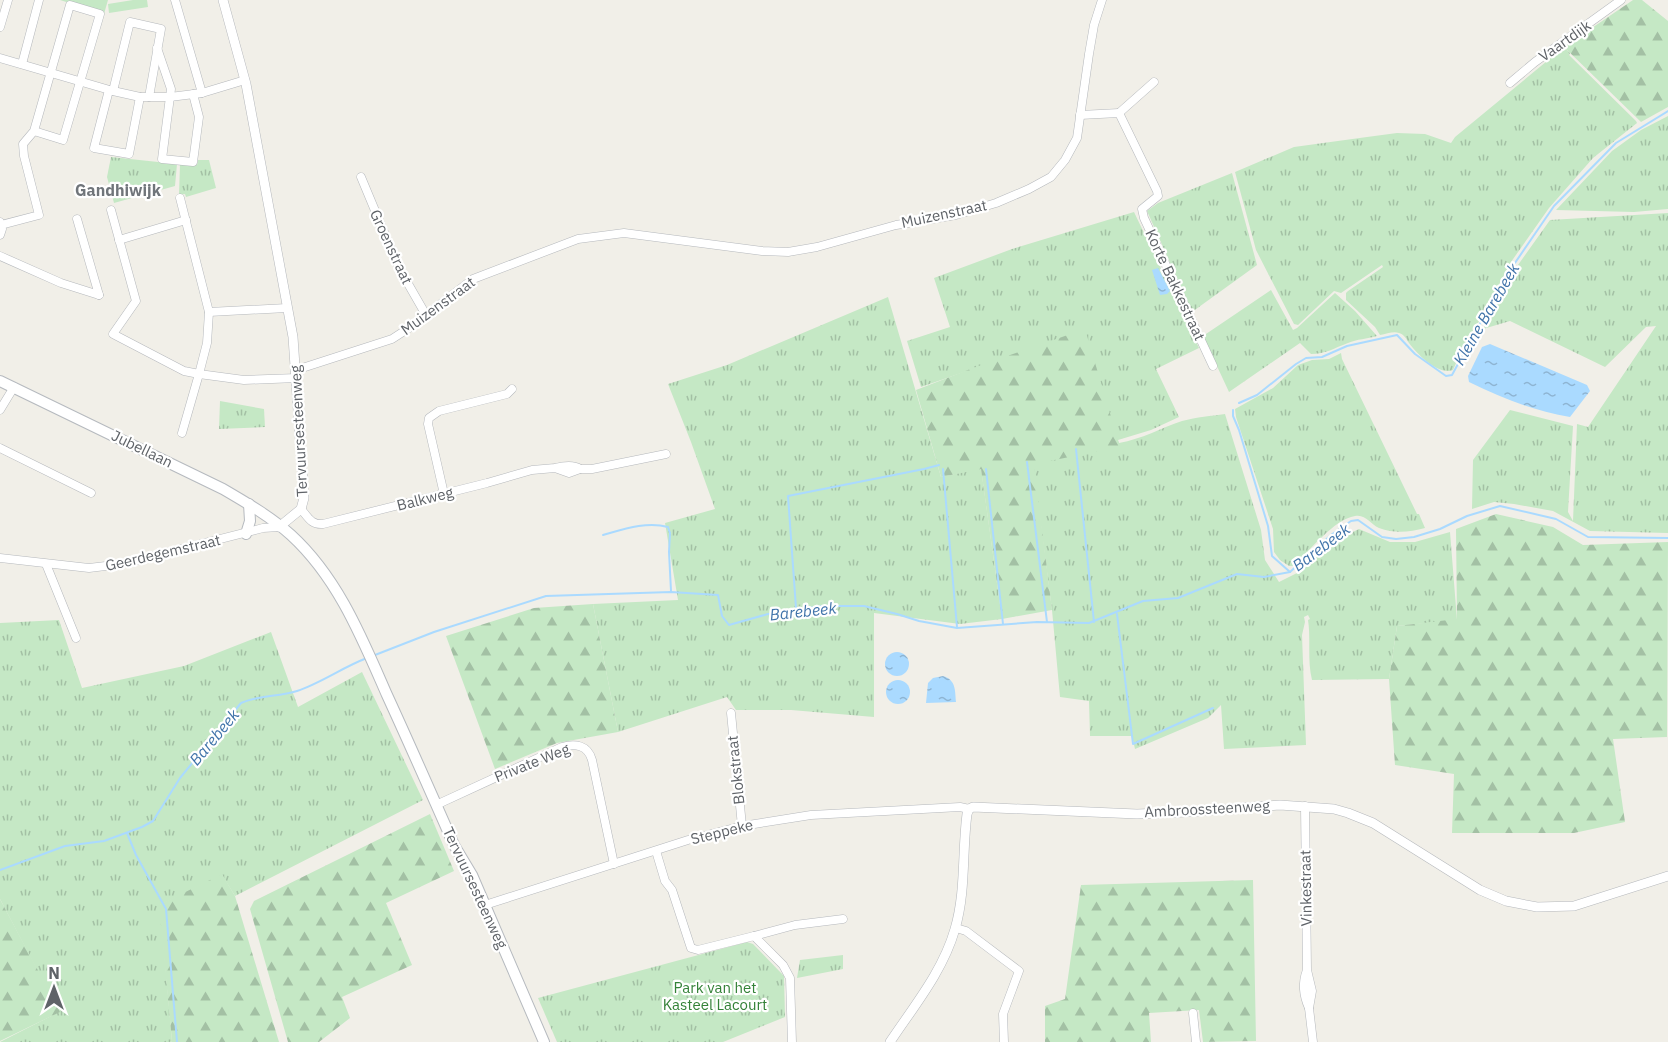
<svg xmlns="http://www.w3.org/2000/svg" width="1668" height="1042" viewBox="0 0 1668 1042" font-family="'IBM Plex Sans',sans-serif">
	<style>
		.grass { fill: url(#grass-tufts) }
		.forest { fill: url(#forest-firs) }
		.garden { fill: #c5e8c5 }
		.water { fill: url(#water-ripples) }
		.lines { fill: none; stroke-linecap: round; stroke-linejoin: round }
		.stream { stroke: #aadaff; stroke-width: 2 }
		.minor-casing { stroke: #b5b8bc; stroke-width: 9 }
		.tertiary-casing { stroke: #b5b8bc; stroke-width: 10 }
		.secondary-casing { stroke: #b6babf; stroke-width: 12 }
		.minor { stroke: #fff; stroke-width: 8 }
		.tertiary { stroke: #fff; stroke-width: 9 }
		.secondary { stroke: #fff; stroke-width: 10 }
		.labels { text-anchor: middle; stroke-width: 4.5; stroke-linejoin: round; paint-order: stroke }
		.street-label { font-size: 15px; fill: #5f6368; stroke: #fff }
		.park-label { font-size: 15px; fill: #348238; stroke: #fff }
		.neighbourhood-label { font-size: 16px; font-weight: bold; fill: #70757a; stroke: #fff }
		.water-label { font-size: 16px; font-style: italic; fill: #4174aa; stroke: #fff }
	</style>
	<defs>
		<pattern id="grass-tufts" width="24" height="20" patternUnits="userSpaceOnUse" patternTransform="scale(1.5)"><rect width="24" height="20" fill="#c5e8c5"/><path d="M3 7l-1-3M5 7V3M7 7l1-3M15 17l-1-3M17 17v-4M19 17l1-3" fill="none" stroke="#a3c0a4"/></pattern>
		<pattern id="forest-firs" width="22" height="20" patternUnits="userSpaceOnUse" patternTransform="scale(1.5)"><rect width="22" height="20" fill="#c5e8c5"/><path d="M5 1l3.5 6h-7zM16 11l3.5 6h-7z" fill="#a3c0a4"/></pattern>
		<pattern id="water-ripples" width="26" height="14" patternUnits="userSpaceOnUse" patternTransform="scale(1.5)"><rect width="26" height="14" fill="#aadaff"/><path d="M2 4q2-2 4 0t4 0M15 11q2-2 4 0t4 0" fill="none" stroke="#8eb4d2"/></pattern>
	</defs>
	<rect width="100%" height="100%" fill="#f1efe8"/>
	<g class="grass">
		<polygon points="60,0 108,0 104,14"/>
		<path d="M1564,47L1570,53L1569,55L1636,121L1637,123L1593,158L1549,208L1511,262L1481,318L1463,347L1453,370C1439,376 1417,354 1409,343C1406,339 1405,335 1399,333C1393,331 1387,334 1380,335L1375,327L1346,300V293L1348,291L1383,267L1382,265L1341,293L1334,291L1298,325L1294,324L1256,250L1235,172L1294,147L1367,137L1397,133L1425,134L1451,143L1455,137Z"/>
		<polygon points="1668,116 1668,209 1634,212 1556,210 1612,151 1641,130"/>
		<polygon points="111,157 177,164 175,186 114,203 107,177"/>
		<polygon points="198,160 209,160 216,188 186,197 185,194 179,195 180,164 197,165"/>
		<polygon points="1232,173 1257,265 1192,312 1147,211 1158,203"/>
		<path d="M1134,212L1199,348L1156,369L1179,417L1151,430L1118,440L1119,443C1142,439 1161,428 1182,421C1197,417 1211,416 1225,414L1261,530L1265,560L1279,582L1301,571L1332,542L1359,529L1390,542H1415L1450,532L1457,620L1397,626L1389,679L1312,680C1307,660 1311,639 1308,620L1310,619L1308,615L1304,617L1305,622L1302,635L1306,745L1224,749L1221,705L1208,718L1135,749L1132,736H1090L1089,701L1060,697L1052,610L1033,464L1047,343L921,387L907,341L950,327L934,278L1012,249Z"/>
		<polygon points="1668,213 1668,533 1590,531 1553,511 1514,504 1494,502 1472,509 1473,460 1510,410 1573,426 1568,512 1573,521 1577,424 1588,427 1656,326 1646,327 1605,367 1510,321 1483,329 1518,265 1550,220"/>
		<path d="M1271,290L1293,330L1297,328L1335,293L1355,311L1377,336C1367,339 1357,339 1348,343C1334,348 1326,354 1311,354L1300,343L1229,392L1203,336Z"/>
		<polygon points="888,297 941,477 981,468 1002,619 960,624 874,613 874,717 791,710 736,710 727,697 618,732 593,604 678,600 665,523 715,509 691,442 668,384 727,365"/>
		<path d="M1341,353L1342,359L1417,514H1419L1425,528C1410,532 1395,534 1379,528C1370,524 1366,514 1355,516C1334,519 1309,552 1293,566H1289L1280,560L1274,552L1273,529L1236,417L1235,409L1273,388L1298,365L1312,360L1329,359Z"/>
		<polygon points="220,401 264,409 265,427 219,429"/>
		<polygon points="59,620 82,688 184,666 271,632 298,707 362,672 423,800 235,896 222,875 160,905 172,1041 170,1042 0,1042 59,1012 0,899 0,623"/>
		<polygon points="747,942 753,944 784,976 785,1017 723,1042 557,1042 538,998"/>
		<polygon points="843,955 843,969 797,978 800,960"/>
	</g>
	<g class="forest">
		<polygon points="1633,0 1642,0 1668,21 1668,107 1641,122 1564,47"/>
		<polygon points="1085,329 1120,447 1034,464 1052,610 1002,619 981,469 941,477 916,390 973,368"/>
		<polygon points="1496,514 1553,527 1583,545 1668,542 1667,737 1613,739 1625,822 1574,833 1452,833 1454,774 1395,765 1389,679 1397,626 1457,619 1456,529"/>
		<polygon points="593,604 618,732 557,743 495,769 446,636 534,608"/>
		<polygon points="430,814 454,871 386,903 412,965 342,997 350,1018 319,1042 288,1042 250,909 254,901"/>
		<polygon points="222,874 235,896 279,1042 170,1042 172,1041 159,905"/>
		<polygon points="1253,880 1256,1041 1203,1042 1199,1010 1149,1013 1151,1042 1045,1042 1045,1006 1065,999 1081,885"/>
		<polygon points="0,899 60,1012 0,1041"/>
	</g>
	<polygon class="garden" points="133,0 147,0 148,7 109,13 108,4"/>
	<g class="water">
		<polygon points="1158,268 1170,291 1167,294 1160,295 1152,270"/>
		<path d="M1490,344L1587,385L1590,391L1570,417C1534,411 1502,398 1469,382L1468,376L1482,347Z"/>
		<circle cx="897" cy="664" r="12"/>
		<path d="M943,676C956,680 955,690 956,702L926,703L928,683L933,678Z"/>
		<circle cx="898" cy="692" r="12"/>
	</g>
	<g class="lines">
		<g class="stream">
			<polyline points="1239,403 1257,395 1296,364 1306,358 1322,357 1347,346 1397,335 1415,354 1446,376 1452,375 1506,276 1554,206 1616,143 1668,111"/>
			<polyline points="1233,410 1233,416 1239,430 1268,526 1272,556 1290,572"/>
			<polyline points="1076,449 1094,622"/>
			<polyline points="1027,462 1047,622"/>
			<polyline points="943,469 957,627"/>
			<polyline points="986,469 1003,624"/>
			<path d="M603,535C624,529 647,521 668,527L670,533L669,552L671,591"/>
			<polyline points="796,608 788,496 924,469 939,465"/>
			<polyline points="1117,614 1133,744 1213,708"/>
			<polyline points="375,655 434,632 546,596 671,592 718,595 722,616 729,625 768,614 823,606 864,606 897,614 919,621 957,628 1037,622 1089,623 1143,601 1178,598 1237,574 1264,577 1290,572 1331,535 1351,521 1358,520 1382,537 1396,539 1414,537 1440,529 1467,516 1500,506 1556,519 1588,537 1668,538"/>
			<polyline points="127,833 136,855 166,909 177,1042"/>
			<path d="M0,870L65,846L104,841L142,827L153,821L180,778L241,703C258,695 279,697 297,691C321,683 343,667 367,658"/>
		</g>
		<g class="minor-casing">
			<g id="minor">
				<polyline points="175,0 202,93"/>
				<polyline points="0,27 8,0"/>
				<polyline points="157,48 171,89 162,159 193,162 199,117 193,94"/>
				<polyline points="0,58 113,91 140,97 170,97 202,93 245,80"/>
				<polyline points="22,64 39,0"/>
				<polyline points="1510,83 1535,62 1621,0"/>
				<polyline points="109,90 94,148 129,154 140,97"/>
				<polyline points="113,91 130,22 161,29 149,97"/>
				<polyline points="1119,113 1154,82"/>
				<polyline points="1080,115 1119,113 1157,191 1158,196 1142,209 1144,218 1213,366"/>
				<polyline points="361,177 399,268 426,315"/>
				<polyline points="180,198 209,312 207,343 199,374 244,380 297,378"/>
				<polyline points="111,210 136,301 113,334 184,371 199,374 182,433"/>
				<polyline points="77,219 99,295"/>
				<polyline points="0,222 2,229 0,235"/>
				<polyline points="1,225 39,215 24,156 23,144 34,131 70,5 100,14 63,140 34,131"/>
				<polyline points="119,240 186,220"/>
				<polyline points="0,256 61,283 99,295"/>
				<polyline points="209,312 287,308"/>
				<polyline points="296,370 392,339 412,326 473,279 578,239 624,233 762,251 788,252 817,247 896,225 956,215 996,203 1029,189 1051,177 1065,160 1077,138 1089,54 1094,25 1102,0"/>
				<polyline points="0,410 14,387"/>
				<polyline points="0,448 91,493"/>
				<polyline points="580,469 592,469 666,454"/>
				<polyline points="444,494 428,424 429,418 439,411 507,394 512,389"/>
				<path d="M301,509C308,517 311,525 323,524L487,483L532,470L555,468L569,473L580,469C573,464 563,466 555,468"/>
				<polyline points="0,558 89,568 122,564 263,528 279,527"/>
				<polyline points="46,564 76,638"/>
				<polyline points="731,713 742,826"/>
				<path d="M436,805L562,747C575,743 588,745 592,760L614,864"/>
				<path d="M1305,806L1307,970L1312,991L1309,1008C1303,995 1302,983 1307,970"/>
				<polyline points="656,851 665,881 672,890 691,948 698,950 754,936 783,965 790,978 792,1042"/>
				<polyline points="485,905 688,840 742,826 811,815 960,807 969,809"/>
				<polyline points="956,928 966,931 1019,971 1003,1014 1004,1042"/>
				<polyline points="754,936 795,925 843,919"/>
				<polyline points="1309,1008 1313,1042"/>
				<polyline points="1193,1013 1196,1042"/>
			</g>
		</g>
		<g class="tertiary-casing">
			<g id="tertiary">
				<polyline points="223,0 246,84 293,337 304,498 301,509 279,527"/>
				<path d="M890,1042C914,1006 943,971 955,929C966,892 962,852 967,814L969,809L973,807L1137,814L1188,812L1280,805L1334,809L1348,813L1373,823L1480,890L1506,901L1537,907L1574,906L1668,876"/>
			</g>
		</g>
		<g class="secondary-casing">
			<g id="secondary">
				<path d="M0,381L223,489C247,503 271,517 291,535C338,578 362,638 387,695C410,745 432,795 454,845L472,875L544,1042"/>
				<polyline points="246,534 250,521 249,504"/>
			</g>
		</g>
		<use href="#minor" class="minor"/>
		<use href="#tertiary" class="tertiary"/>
		<use href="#secondary" class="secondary"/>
	</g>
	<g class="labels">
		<g class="street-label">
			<text transform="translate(1565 41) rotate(-35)" y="5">Vaartdijk</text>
			<text transform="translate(944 214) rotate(-12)" y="5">Muizenstraat</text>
			<text transform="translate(391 247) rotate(65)" y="5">Groenstraat</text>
			<text transform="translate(1175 285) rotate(65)" y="5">Korte Bakkestraat</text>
			<text transform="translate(438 306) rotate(-36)" y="5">Muizenstraat</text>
			<text transform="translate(299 431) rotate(-93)" y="5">Tervuursesteenweg</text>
			<text transform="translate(142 449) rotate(26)" y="5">Jubellaan</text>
			<text transform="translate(425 499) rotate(-14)" y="5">Balkweg</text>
			<text transform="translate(163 553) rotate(-13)" y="5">Geerdegemstraat</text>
			<text transform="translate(532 763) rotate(-22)" y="5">Private Weg</text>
			<text transform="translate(736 770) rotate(-96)" y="5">Blokstraat</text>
			<text transform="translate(1207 809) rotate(-3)" y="5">Ambroossteenweg</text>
			<text transform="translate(722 832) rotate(-14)" y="5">Steppeke</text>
			<text transform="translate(475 888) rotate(65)" y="5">Tervuursesteenweg</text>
			<text transform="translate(1306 888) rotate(-91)" y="5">Vinkestraat</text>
		</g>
		<g class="park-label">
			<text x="715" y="993">Park van het<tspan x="715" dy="17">Kasteel Lacourt</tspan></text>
		</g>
		<g class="neighbourhood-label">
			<text x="118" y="196">Gandhiwijk</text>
		</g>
		<g class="water-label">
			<text transform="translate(1486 314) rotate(-60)" y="6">Kleine Barebeek</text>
			<text transform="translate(1321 547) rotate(-37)" y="6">Barebeek</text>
			<text transform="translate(803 611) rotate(-6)" y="6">Barebeek</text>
			<text transform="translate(214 737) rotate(-50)" y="6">Barebeek</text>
		</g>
	</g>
	<g transform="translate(54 988)" stroke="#ffffff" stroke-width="4.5" paint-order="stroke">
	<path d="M0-4.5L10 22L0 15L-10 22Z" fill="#5f6368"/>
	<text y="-9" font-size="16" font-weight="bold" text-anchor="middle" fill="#5f6368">N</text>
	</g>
</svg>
